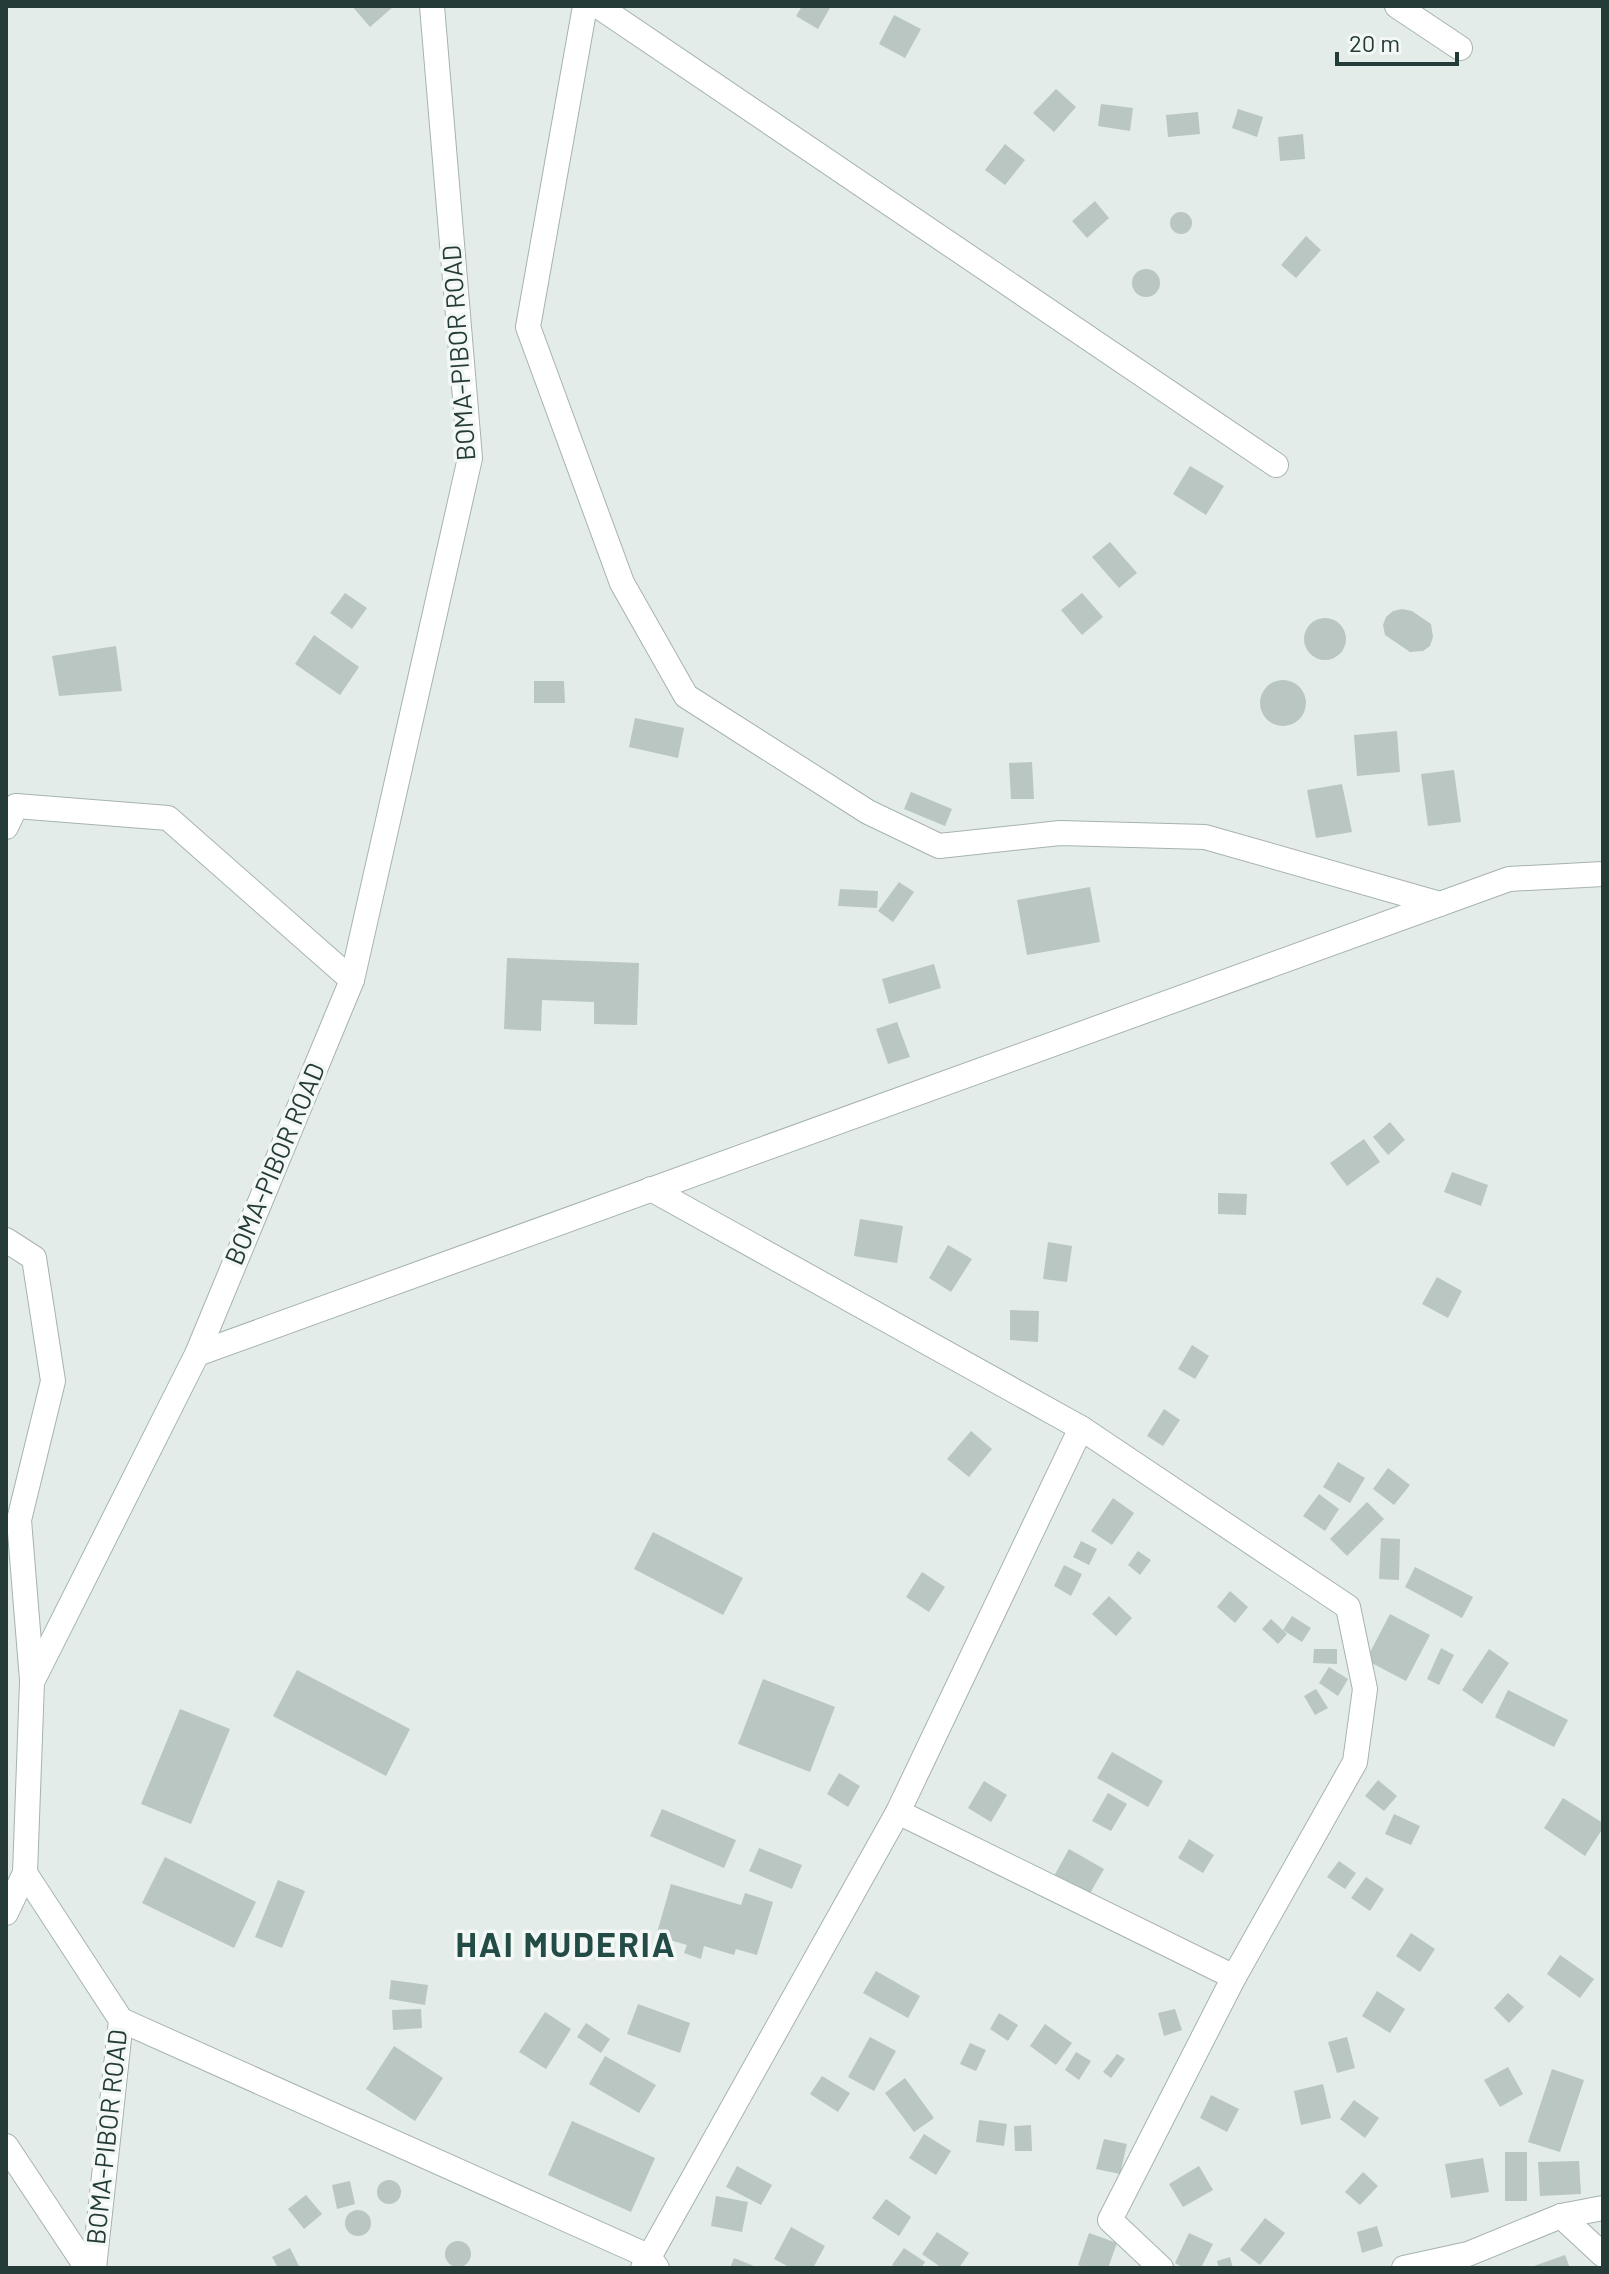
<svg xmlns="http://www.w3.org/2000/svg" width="1609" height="2274" viewBox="0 0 1609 2274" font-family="Barlow,sans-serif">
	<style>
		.building { fill: #b9c6c2 }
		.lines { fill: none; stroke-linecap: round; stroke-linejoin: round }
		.minor-casing { stroke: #a6b3af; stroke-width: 26 }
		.minor { stroke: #fff; stroke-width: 24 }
		.labels { text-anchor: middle; stroke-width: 7; stroke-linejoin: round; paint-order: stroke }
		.street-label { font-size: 26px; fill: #243b37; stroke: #f3f8f6 }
		.district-label { font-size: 34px; font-weight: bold; letter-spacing: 2px; fill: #224c45; stroke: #f3f8f6 }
	</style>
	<rect width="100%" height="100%" fill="#e3ece8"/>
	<g class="building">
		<polygon points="352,6 394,6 370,27"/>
		<polygon points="802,6 831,6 818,29 796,16"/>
		<polygon points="894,15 921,29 905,58 879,44"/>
		<polygon points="1056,89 1076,107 1054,132 1033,113"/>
		<polygon points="1101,104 1133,108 1130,131 1098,126"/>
		<polygon points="1238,109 1263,117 1257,137 1232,128"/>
		<polygon points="1198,112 1200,134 1168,137 1166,115"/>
		<polygon points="1303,134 1305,159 1280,161 1278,137"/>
		<polygon points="1005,144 1025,160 1005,185 985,170"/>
		<polygon points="1095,201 1109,218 1087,238 1072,221"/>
		<circle cx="1181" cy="223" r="11"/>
		<polygon points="1306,236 1321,250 1296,278 1281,265"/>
		<circle cx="1146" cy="283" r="14"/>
		<polygon points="1190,466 1224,486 1206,515 1173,494"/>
		<polygon points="1110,542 1137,573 1119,588 1092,557"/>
		<polygon points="345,593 367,608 352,629 330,613"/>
		<polygon points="1082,593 1103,617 1082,635 1061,610"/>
		<polygon points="1402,609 1412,611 1431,624 1433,637 1430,646 1423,651 1410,652 1385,635 1383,625 1386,617 1393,611"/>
		<circle cx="1325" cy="639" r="21"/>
		<polygon points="314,635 359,667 340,695 295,664"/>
		<polygon points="116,646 122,691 59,696 52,656"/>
		<circle cx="1283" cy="703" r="23"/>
		<polygon points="534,681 564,681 565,703 534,703"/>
		<polygon points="635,718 684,728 678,758 629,747"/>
		<polygon points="1397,731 1400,772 1357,776 1354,735"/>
		<polygon points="1032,762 1034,799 1011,799 1009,763"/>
		<polygon points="1454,770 1461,822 1428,826 1421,774"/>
		<polygon points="1342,784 1352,832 1316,838 1307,790"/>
		<polygon points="911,792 952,809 945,826 904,809"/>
		<polygon points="899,882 914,892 893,922 878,911"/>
		<polygon points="1090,887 1100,942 1027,955 1017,900"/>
		<polygon points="840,889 878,891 877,908 838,906"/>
		<polygon points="507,958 639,963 637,1025 594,1024 594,1002 542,1000 541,1031 504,1029"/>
		<polygon points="934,964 941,988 889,1004 882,979"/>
		<polygon points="897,1022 910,1057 888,1064 876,1029"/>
		<polygon points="1390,1122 1405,1140 1388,1155 1373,1137"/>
		<polygon points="1364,1139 1380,1162 1347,1186 1330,1163"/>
		<polygon points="1452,1172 1488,1185 1481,1206 1444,1192"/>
		<polygon points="1218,1193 1247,1194 1246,1215 1218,1214"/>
		<polygon points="860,1219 903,1226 897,1263 854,1256"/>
		<polygon points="1048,1242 1072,1246 1067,1282 1043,1279"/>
		<polygon points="948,1245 972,1259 951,1292 929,1278"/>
		<polygon points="1437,1277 1462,1291 1448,1318 1422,1304"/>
		<polygon points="1010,1310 1039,1311 1038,1342 1010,1340"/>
		<polygon points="1192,1345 1209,1356 1195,1379 1178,1369"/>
		<polygon points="1164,1409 1180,1420 1163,1446 1147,1436"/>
		<polygon points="971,1431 992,1449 969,1477 947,1459"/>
		<polygon points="1338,1462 1365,1478 1350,1503 1323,1487"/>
		<polygon points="1388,1468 1410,1485 1394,1505 1373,1489"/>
		<polygon points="1319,1494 1339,1509 1325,1531 1303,1516"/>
		<polygon points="1113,1498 1134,1513 1112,1545 1091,1531"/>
		<polygon points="1367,1502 1384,1519 1347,1556 1330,1539"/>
		<polygon points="653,1532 743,1578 723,1615 634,1569"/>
		<polygon points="1381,1538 1400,1539 1399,1580 1379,1579"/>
		<polygon points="1081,1541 1097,1549 1089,1565 1073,1557"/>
		<polygon points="1138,1551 1151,1560 1140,1575 1128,1565"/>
		<polygon points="1064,1565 1082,1574 1071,1596 1054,1586"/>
		<polygon points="1415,1567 1473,1597 1462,1618 1405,1587"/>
		<polygon points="922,1572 945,1587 929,1612 906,1597"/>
		<polygon points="1230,1591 1248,1607 1235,1623 1217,1607"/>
		<polygon points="1109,1596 1132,1618 1116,1636 1092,1614"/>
		<polygon points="1390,1614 1430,1635 1406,1681 1366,1660"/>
		<polygon points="1292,1616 1311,1628 1302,1642 1283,1630"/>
		<polygon points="1271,1619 1287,1634 1278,1644 1262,1629"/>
		<polygon points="1441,1648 1454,1655 1439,1685 1427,1679"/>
		<polygon points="1314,1649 1337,1649 1337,1664 1313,1663"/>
		<polygon points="1489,1649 1509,1663 1482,1704 1462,1690"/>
		<polygon points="1329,1667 1348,1679 1338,1696 1319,1683"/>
		<polygon points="297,1670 410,1729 386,1776 273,1716"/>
		<polygon points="763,1679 835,1707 810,1772 738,1744"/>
		<polygon points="1316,1689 1328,1708 1315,1715 1304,1696"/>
		<polygon points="1508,1690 1568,1720 1554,1747 1495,1717"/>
		<polygon points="180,1709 230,1729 191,1824 141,1804"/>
		<polygon points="1112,1752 1163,1781 1148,1807 1097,1778"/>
		<polygon points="839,1773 860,1786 848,1807 827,1794"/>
		<polygon points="1378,1780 1397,1796 1384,1811 1365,1796"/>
		<polygon points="984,1781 1007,1795 991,1822 968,1808"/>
		<polygon points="1108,1793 1127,1804 1111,1831 1092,1821"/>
		<polygon points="1563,1798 1603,1823 1603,1828 1585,1856 1544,1828"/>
		<polygon points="662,1809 736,1840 724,1868 650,1836"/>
		<polygon points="1394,1814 1420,1826 1411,1845 1385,1834"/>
		<polygon points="1189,1839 1214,1855 1203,1873 1178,1858"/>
		<polygon points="759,1848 802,1865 792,1889 749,1871"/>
		<polygon points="1069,1849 1104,1869 1089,1895 1054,1876"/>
		<polygon points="165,1857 256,1902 234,1948 142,1903"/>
		<polygon points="1339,1861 1356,1873 1345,1889 1327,1877"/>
		<polygon points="1366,1877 1384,1889 1370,1911 1351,1898"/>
		<polygon points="278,1880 305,1891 282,1948 255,1937"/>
		<polygon points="671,1884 741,1905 745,1893 773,1902 757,1955 736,1949 734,1955 704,1946 701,1959 684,1953 687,1945 656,1936"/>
		<polygon points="1411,1933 1435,1949 1420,1972 1396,1956"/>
		<polygon points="1560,1955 1594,1979 1580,1998 1547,1974"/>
		<polygon points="876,1971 920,1996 908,2018 863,1993"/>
		<polygon points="391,1980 428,1985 425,2005 389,1999"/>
		<polygon points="1377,1991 1405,2009 1390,2033 1362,2016"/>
		<polygon points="1508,1993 1524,2007 1509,2023 1494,2008"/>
		<polygon points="638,2004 690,2023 680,2053 627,2034"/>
		<polygon points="421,2009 422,2028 393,2030 392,2010"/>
		<polygon points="1175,2009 1182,2030 1164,2036 1158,2013"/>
		<polygon points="545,2012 571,2029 546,2069 519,2052"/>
		<polygon points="999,2013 1018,2025 1008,2041 990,2029"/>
		<polygon points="586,2023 610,2039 601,2053 577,2037"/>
		<polygon points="1045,2024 1072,2043 1056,2065 1030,2046"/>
		<polygon points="870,2037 896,2051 874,2091 848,2077"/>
		<polygon points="1347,2037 1355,2068 1337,2073 1328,2042"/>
		<polygon points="970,2043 986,2050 976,2071 960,2064"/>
		<polygon points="394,2046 443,2078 415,2121 366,2089"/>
		<polygon points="1076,2052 1091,2061 1079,2080 1065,2070"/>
		<polygon points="1117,2054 1125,2059 1111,2078 1103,2072"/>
		<polygon points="605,2056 656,2085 639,2113 589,2084"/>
		<polygon points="1508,2067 1523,2094 1500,2107 1484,2080"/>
		<polygon points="1552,2069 1584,2080 1560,2152 1528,2142"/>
		<polygon points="822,2076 850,2093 838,2112 810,2094"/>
		<polygon points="905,2078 934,2118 914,2132 885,2093"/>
		<polygon points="1323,2084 1331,2118 1301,2125 1294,2091"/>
		<polygon points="1211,2095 1239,2109 1227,2132 1200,2118"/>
		<polygon points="1354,2100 1379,2118 1365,2138 1340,2119"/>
		<polygon points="979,2120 1007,2124 1004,2146 976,2142"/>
		<polygon points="572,2121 655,2158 631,2212 548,2175"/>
		<polygon points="1031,2125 1032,2151 1015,2151 1014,2126"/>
		<polygon points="924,2134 951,2151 936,2175 909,2158"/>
		<polygon points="1104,2139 1127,2144 1120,2174 1096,2169"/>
		<rect x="1505" y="2152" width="22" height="49"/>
		<polygon points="1483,2158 1489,2192 1451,2198 1445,2164"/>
		<polygon points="1579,2161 1581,2194 1540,2196 1538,2162"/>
		<polygon points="737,2166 772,2185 761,2205 726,2187"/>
		<polygon points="1199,2166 1213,2190 1183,2207 1169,2184"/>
		<polygon points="1363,2172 1378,2186 1360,2205 1345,2192"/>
		<circle cx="389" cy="2192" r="12"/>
		<polygon points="350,2181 355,2204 337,2209 332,2185"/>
		<polygon points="306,2195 322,2214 304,2229 288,2209"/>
		<polygon points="716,2196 748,2202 742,2232 711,2226"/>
		<polygon points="886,2199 911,2217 899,2236 872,2218"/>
		<circle cx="358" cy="2223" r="13"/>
		<polygon points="1265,2218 1285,2233 1260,2265 1240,2250"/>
		<polygon points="1377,2226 1383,2246 1362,2253 1357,2232"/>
		<polygon points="791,2227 825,2246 813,2268 791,2268 774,2259"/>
		<polygon points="937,2232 969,2253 959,2268 942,2268 922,2254"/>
		<polygon points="1089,2233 1117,2243 1108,2268 1086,2268 1078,2265"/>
		<polygon points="1189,2233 1213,2244 1201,2268 1184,2268 1175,2263"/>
		<circle cx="458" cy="2254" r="13"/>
		<polygon points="290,2248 300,2268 278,2268 272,2257"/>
		<polygon points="904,2248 925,2262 921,2268 898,2268 892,2265"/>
		<polygon points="1565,2255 1570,2268 1535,2268 1534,2266"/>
		<polygon points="1230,2257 1233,2268 1219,2268 1217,2261"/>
		<polygon points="734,2258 759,2268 730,2268"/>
	</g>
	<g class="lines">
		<g class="minor-casing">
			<g id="minor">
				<polyline points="585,6 528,327 622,583 686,696 868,812 939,846 1060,833 1205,837 1440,904"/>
				<polyline points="598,6 1276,465"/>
				<polyline points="1397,6 1460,48"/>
				<polyline points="6,827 16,806 168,818 352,980"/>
				<polyline points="6,1240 34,1258 53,1381 19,1520 32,1680"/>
				<polyline points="197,1354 1509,879 1603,874"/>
				<polyline points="1081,1428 1348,1607 1365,1689 1355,1762 1234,1977 1110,2220 1161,2268"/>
				<polyline points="898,1812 1234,1977"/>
				<polyline points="6,1913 25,1873"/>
				<polyline points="121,2020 648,2256 657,2268"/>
				<polyline points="6,2146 87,2268"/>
				<polyline points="1561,2216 1603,2255"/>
				<polyline points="94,2268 121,2020 25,1873 32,1682 197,1354 352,980 470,458 432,6"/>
				<polyline points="643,2268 898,1812 1081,1428 651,1189"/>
				<polyline points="1404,2268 1468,2254 1561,2216 1603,2208"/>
			</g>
		</g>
		<use href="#minor" class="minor"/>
	</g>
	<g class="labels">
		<g class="street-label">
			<text transform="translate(459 353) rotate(-94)" y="9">BOMA-PIBOR ROAD</text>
			<text transform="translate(275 1164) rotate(-67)" y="9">BOMA-PIBOR ROAD</text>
			<text transform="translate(107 2137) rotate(-84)" y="9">BOMA-PIBOR ROAD</text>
		</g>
		<g class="district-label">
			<text x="566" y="1957">HAI MUDERIA</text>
		</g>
	</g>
	<rect width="1609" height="2274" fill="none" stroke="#243b37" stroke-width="16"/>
	<path d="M1337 52v12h120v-12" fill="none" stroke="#243b37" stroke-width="4"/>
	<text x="1349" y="52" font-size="24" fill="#243b37" stroke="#f3f8f6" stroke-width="6" paint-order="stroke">20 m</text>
</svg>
